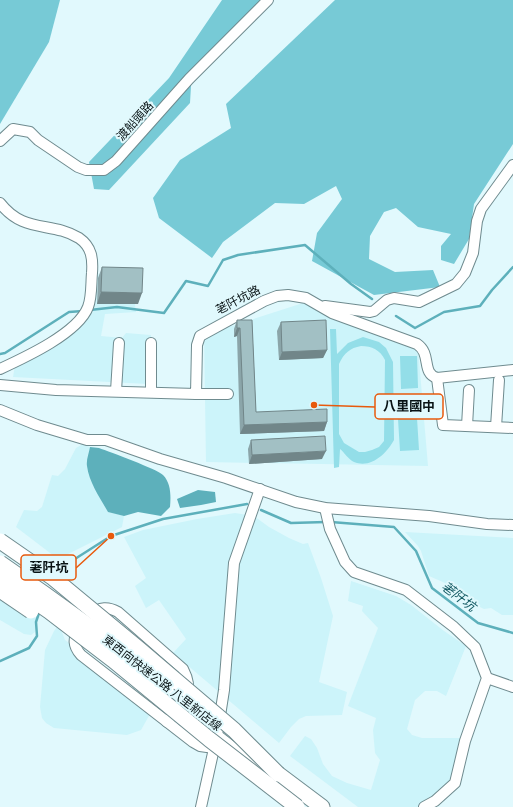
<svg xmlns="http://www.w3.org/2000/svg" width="513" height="807" viewBox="0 0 513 807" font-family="'Roboto Condensed','Noto Sans TC',sans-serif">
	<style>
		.built { fill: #ccf4fa }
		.green { fill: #93dee8; fill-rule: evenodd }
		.forest { fill: #77cad6 }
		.water { fill: #5db0bb }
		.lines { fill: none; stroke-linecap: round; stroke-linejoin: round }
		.stream { stroke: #5db0bb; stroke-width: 2.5 }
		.minor-casing { stroke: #6f8b8f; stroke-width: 12 }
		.highway-casing { stroke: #6f8b8f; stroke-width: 17 }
		.minor { stroke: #fff; stroke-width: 10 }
		.highway { stroke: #fff; stroke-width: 15 }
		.highway-bridge-casing { stroke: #6f8b8f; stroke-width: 17; stroke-linecap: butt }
		.highway-bridge { stroke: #fff; stroke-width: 15 }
		.wall { fill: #8ba5a9 }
		.shaded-wall { fill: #718689 }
		.building { fill: #a2c0c4; stroke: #718689 }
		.labels { text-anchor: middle; stroke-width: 4; stroke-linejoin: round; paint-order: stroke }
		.street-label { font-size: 12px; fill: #081214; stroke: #e1f9fd }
		.water-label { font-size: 13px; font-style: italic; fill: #135a63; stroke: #e1f9fd }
		.leader { fill: none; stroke: #e8590c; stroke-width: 1.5 }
		.callout-dot { fill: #e8590c; stroke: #e1f9fd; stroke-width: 1.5 }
		.callout { fill: #e1f9fd; stroke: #e8590c; stroke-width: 1.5 }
		.callout-label { font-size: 13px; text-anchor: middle; font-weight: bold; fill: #081214 }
	</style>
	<rect width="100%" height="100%" fill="#e1f9fd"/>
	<g class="built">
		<polygon points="95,274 131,277 136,312 105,314 101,336 122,338 126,333 151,335 148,384 13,377 15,365 83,325 88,315"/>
		<polygon points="303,303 418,348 428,466 206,462 204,335"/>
		<polygon points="83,444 90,447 89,455 87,464 91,478 108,511 124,516 122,527 58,559 16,527 24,510 37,511 42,507 52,475 58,476 65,469 76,448"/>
		<polygon points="235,513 254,516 269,527 289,538 303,544 308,543 321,578 333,616 319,682 347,692 342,715 306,716 299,719 291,727 279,743 173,653 186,639 159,600 146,608 135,586 146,578 124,537 143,530 197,519"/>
		<polygon points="405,532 513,538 513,615 502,615 491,608 484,609 478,606 445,583 429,576 421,551 418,546"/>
		<polygon points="351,581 396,596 411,605 444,631 466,646 446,696 437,691 425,691 415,700 407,729 412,735 422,738 465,738 453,786 432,807 358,807 290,756 305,736 311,739 317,748 323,764 332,776 347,783 371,790 380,760 375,753 373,730 376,718 348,706 378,628 362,611 363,606 348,601"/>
		<polygon points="0,596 36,618 37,622 35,632 31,635 24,634 0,620"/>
		<polygon points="57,627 60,627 65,640 150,705 150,714 141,730 127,735 54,728 46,723 42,718 40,707 45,650 54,631"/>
	</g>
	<g class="green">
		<path d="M330,329H336L337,354L348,343L363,337L379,342L386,348L393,362L394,440C387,453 371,469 354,462C349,460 344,452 340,449L339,467L334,468ZM361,346C372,346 380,350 385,360L384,441L379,447L372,450L365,452H359L344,443L339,434V364C344,353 350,348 361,346Z"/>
		<polygon points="400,356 417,356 418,388 401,389"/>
		<polygon points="417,418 419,450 400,451 398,419"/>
	</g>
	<g class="forest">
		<polygon points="0,0 60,0 49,42 0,124"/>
		<polygon points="222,0 264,0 192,69 190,103 109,190 94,189 89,162 169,78"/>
		<polygon points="335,0 513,0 513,144 474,204 469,239 454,264 441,260 441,246 451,234 418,227 396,208 384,212 370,236 369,259 395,272 433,270 440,287 374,295 312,261 317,233 342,199 336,186 304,204 275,203 223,242 212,258 159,218 153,198 180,160 231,128 226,104"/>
	</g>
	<g class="water">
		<path d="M90,447L99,448C110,452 157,469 163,475C171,483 171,496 170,507L161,516L138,512L124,516L108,512C100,498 89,482 87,466C86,460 89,453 90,447Z"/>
		<polygon points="198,490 215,492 216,502 201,505 180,508 177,499"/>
	</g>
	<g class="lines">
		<g class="stream">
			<polyline points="90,310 117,307 164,313 186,281 208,286 223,260 238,255 305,245 351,284 372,299"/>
			<polyline points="396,316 415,328 444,312 480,306 492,290 513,267"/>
			<polyline points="0,354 5,353 69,312 83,311"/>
			<polyline points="261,510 291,523 326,522"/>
			<polyline points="331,522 394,527 416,551 432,588 478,623 513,633"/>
			<polyline points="57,576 67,564 111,536 163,519 247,504"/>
			<polyline points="0,661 29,648 37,636 36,622 40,610"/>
		</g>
		<g class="minor-casing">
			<g id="minor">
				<polyline points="0,141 13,129 30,132 38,140 78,167 86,170 104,170 116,161 189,79 268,0"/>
				<path d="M0,203C24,234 51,221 79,238C92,247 93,259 92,273C91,283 92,297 88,307C78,333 26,357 0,369"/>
				<polyline points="325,306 370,312 374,311 387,300 394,298 419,302 456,284 465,273 473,253 477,221 481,209 513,165"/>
				<polyline points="437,378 443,425 513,428"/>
				<path d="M0,385L56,390L196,394L197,345L200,336L264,301L277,296L288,295L306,298L332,313L417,344C432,354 421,373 437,378L513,370"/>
				<polyline points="116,391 119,343"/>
				<polyline points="151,392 151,343"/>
				<polyline points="196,394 228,394"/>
				<polyline points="0,410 37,425 87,440 106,440 160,459 226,478 296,502 325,508 429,516 487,524 513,525"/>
				<polyline points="467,426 469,390"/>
				<polyline points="496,427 499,380"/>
				<polyline points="325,508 330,529 345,562 354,572 406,590 454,627 475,647 487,678 465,741 455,783 435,801 424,807"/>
				<path d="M92,615C99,606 109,607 118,612L183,669C196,694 183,703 167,722"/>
				<path d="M80,628C72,638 73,646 81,655L193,742L200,746L214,748"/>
				<polyline points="487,678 513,687"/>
				<polyline points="217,735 280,784"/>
				<polyline points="201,807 217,735 224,690 234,563 260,489"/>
			</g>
		</g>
		<g class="highway-casing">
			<polyline id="highway" points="278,774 322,807"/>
		</g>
		<use href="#minor" class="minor"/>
		<use href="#highway" class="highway"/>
		<g class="highway-bridge-casing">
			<g id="highway-bridge">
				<polyline points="0,541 52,577 139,649 234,730 278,774"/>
				<path d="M0,563C57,602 113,643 167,686"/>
				<polyline points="0,577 49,611 113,660 209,739 297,807"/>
				<polyline points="0,590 31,611"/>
			</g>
		</g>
		<use href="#highway-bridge" class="highway-bridge"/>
	</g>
	<g class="wall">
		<polygon points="102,267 138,304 97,304 98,278"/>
		<polygon points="237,320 252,320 256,412 327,422 324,431 240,434 237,336 234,337 234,329"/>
		<polygon points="281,322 327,350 323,358 279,360 277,331"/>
		<polygon points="251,440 322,459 249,464 248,449"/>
	</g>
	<g class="shaded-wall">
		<polygon points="101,292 142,293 138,304 97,304"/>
		<polygon points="237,328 240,328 237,336 234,337"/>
		<polygon points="327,350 323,358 279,360 282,352"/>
		<polygon points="327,422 324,431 240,434 244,425"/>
		<polygon points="326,451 322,459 249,464 252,455"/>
	</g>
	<g class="building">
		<polygon points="102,267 143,268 142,293 101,292"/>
		<polygon points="237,320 252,320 256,412 327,409 327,422 244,425 240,328 237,328"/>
		<polygon points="326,320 327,350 282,352 281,322"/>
		<polygon points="325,436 326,451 252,455 251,440"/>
	</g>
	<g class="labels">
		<g class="street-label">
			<text transform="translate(135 121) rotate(-48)" y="4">渡船頭路</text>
			<text transform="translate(238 300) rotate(-27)" y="4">荖阡坑路</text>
			<text transform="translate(162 683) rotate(38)" y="4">東西向快速公路 八里新店線</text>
		</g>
		<g class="water-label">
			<text transform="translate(459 596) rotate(37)" y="5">荖阡坑</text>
		</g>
	</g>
	<path class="leader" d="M314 405L375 407M111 536L76 568"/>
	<g class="callout-dot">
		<circle cx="314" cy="405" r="4"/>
		<circle cx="111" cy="536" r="4"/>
	</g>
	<g class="callout">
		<rect x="375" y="394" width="68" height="25" rx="4"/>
		<rect x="21" y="555" width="55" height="25" rx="4"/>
	</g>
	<g class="callout-label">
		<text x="409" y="411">八里國中</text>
		<text x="49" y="572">荖阡坑</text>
	</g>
</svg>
